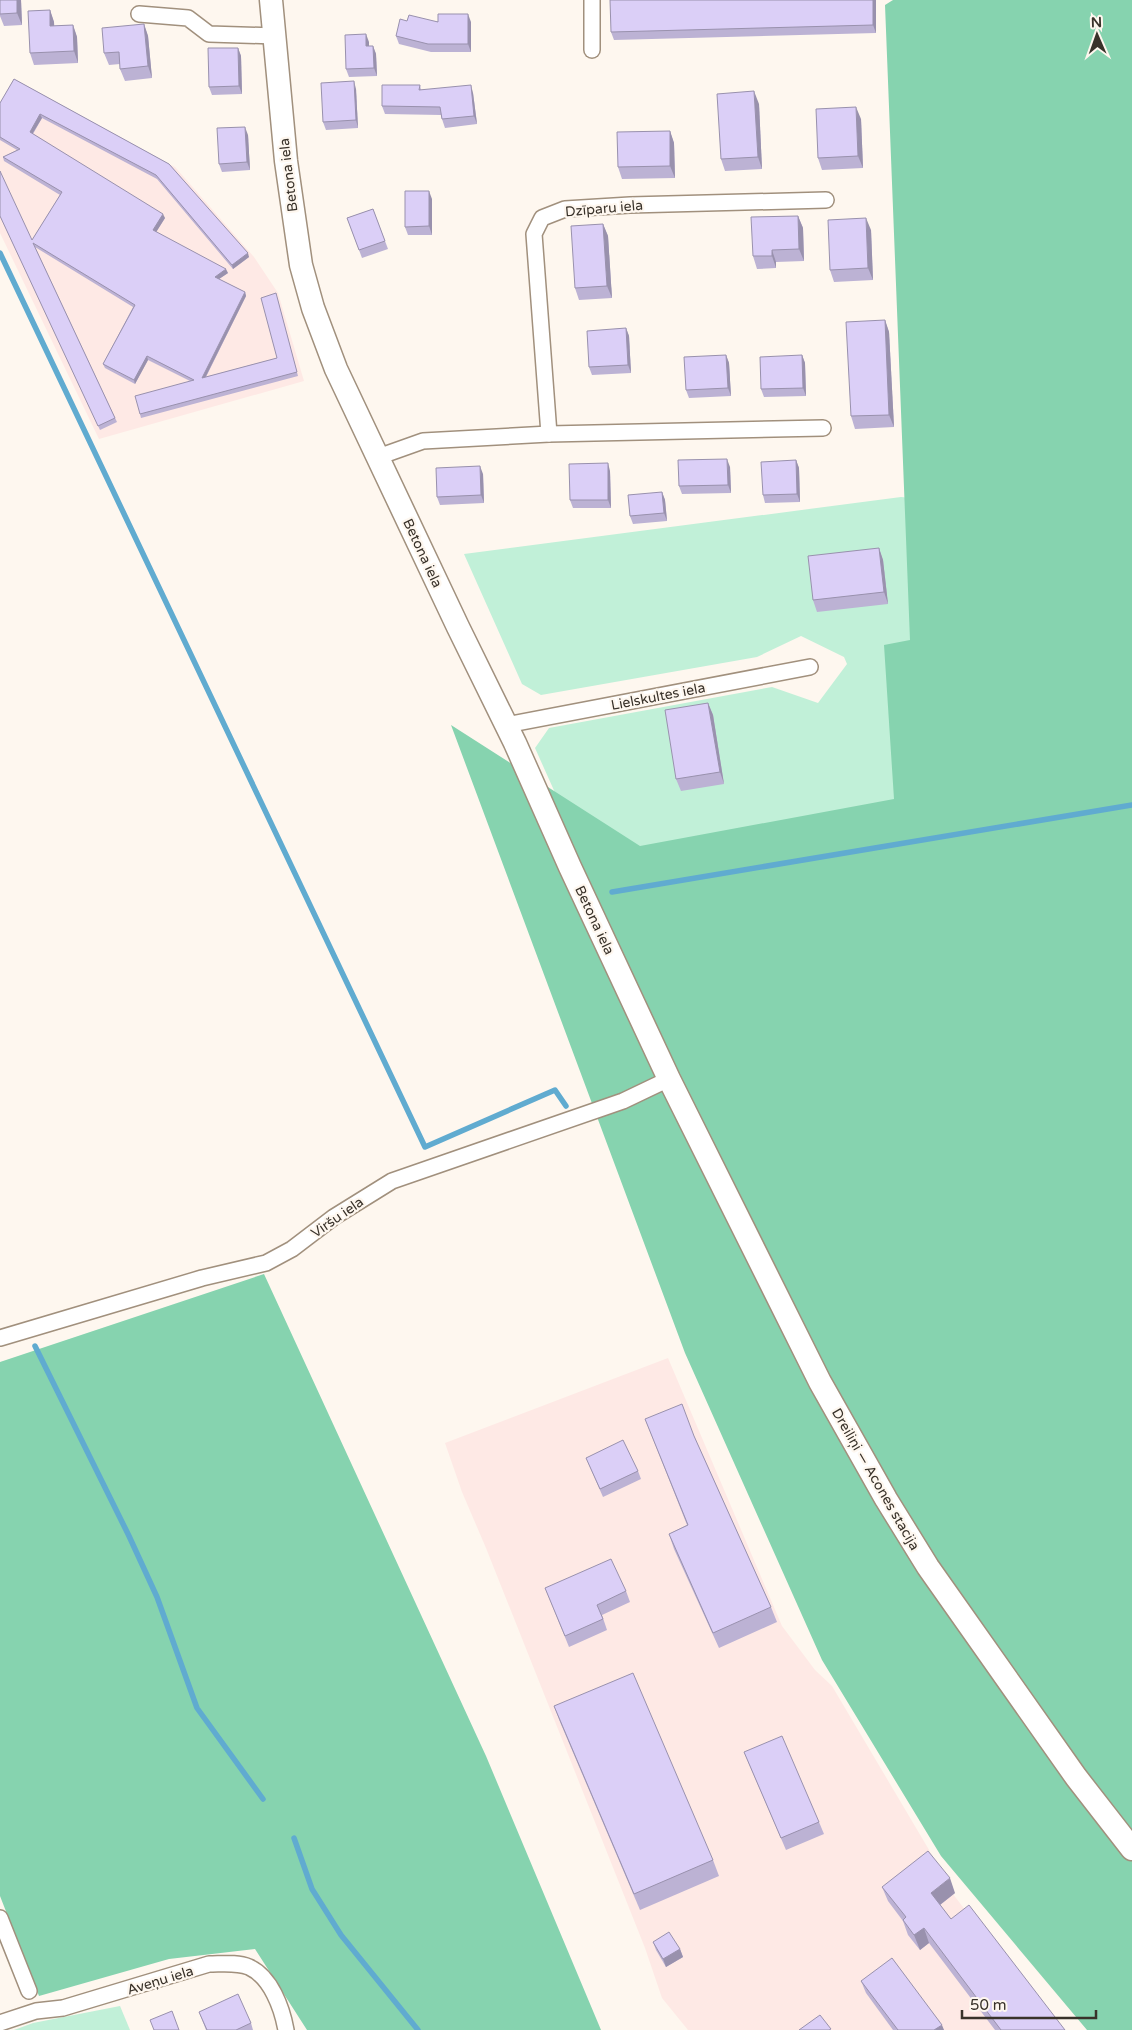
<svg xmlns="http://www.w3.org/2000/svg" width="1132" height="2030" viewBox="0 0 1132 2030" font-family="'Varela Round',sans-serif">
	<style>
		.industrial { fill: #fee9e5 }
		.green { fill: #c1f0d8 }
		.forest { fill: #86d3af }
		.lines { fill: none; stroke-linecap: round; stroke-linejoin: round }
		.stream { stroke: #60abd0; stroke-width: 5.5 }
		.street-casing { stroke: #a1907d; stroke-width: 18 }
		.secondary-casing { stroke: #a1907d; stroke-width: 25 }
		.street { stroke: #fff; stroke-width: 15 }
		.secondary { stroke: #fff; stroke-width: 22 }
		.wall { fill: #bcb2d4 }
		.shaded-wall { fill: #9991ad }
		.building { fill: #dbcff7; stroke: #9991ad }
		.labels { text-anchor: middle; stroke-width: 4.5; stroke-linejoin: round; paint-order: stroke }
		.street-label { font-size: 14px; fill: #39322a; stroke: #fef7ef }
	</style>
	<rect width="100%" height="100%" fill="#fef7ef"/>
	<g class="industrial">
		<polygon points="16,84 175,167 254,257 278,293 304,381 99,439 0,233 0,109"/>
		<polygon points="668,1358 782,1626 815,1670 832,1686 938,1865 934,1869 1056,2030 688,2030 662,1998 645,1948 486,1548 462,1492 445,1443"/>
	</g>
	<g class="green">
		<polygon points="901,497 911,498 928,795 591,873 535,748 549,728 772,687 818,703 847,664 844,657 801,636 757,657 541,695 522,684 464,554"/>
		<polygon points="120,2006 130,2030 14,2030 33,2023"/>
	</g>
	<g class="forest">
		<polygon points="893,0 1132,0 1132,2030 1087,2030 941,1856 822,1660 685,1353 451,725 640,846 894,799 884,645 910,640 885,5"/>
		<polygon points="264,1274 486,1756 601,2030 307,2030 255,1949 169,1959 39,1996 0,1896 0,1362"/>
	</g>
	<g class="lines">
		<g class="stream">
			<polyline points="0,253 425,1147 555,1090 566,1106"/>
			<polyline points="612,892 1132,805"/>
			<polyline points="35,1346 129,1536 157,1597 197,1708 263,1799"/>
			<polyline points="294,1838 312,1889 341,1935 418,2030"/>
		</g>
		<g class="street-casing">
			<g id="street">
				<polyline points="139,14 188,18 209,34 275,36"/>
				<polyline points="592,50 592,0"/>
				<polyline points="549,434 534,234 542,218 565,209 630,205 826,200"/>
				<polyline points="378,457 423,441 549,434 823,428"/>
				<polyline points="506,725 810,667"/>
				<polyline points="0,1338 202,1278 266,1263 292,1249 334,1217 392,1181 623,1101 669,1079"/>
				<polyline points="0,1918 29,1991"/>
				<path d="M0,2023L36,2011L63,2008L209,1964C222,1964 237,1962 249,1967C271,1977 282,2008 286,2030"/>
			</g>
		</g>
		<g class="secondary-casing">
			<polyline id="secondary" points="271,0 286,161 301,265 313,308 336,369 458,627 515,743 570,867 669,1079 820,1382 886,1499 928,1567 1076,1777 1132,1849"/>
		</g>
		<use href="#street" class="street"/>
		<use href="#secondary" class="secondary"/>
	</g>
	<g class="wall">
		<polygon points="0,0 21,0 22,25 4,26 0,16"/>
		<polygon points="876,0 876,33 614,40 611,32"/>
		<polygon points="50,10 54,22 54,26 73,25 77,37 78,63 34,65 30,53"/>
		<polygon points="407,21 471,22 471,52 431,52 399,44 396,36"/>
		<polygon points="144,24 148,36 152,78 125,81 120,69 120,64 109,65 104,53"/>
		<polygon points="369,42 369,46 373,46 376,54 377,76 349,77 346,69"/>
		<polygon points="238,48 241,56 242,94 212,95 209,87"/>
		<polygon points="14,79 169,164 249,257 233,269 157,179 42,118 33,134 165,218 156,232 228,273 219,279 245,292 246,296 206,377 277,358 277,297 298,376 141,418 140,414 190,381 148,360 135,384 105,368 103,364 133,307 35,247 117,422 100,430 0,216 32,240 60,195 4,161 3,157 17,150 0,140 0,103"/>
		<polygon points="420,85 421,90 473,93 477,124 445,128 442,119 441,115 385,114 382,106"/>
		<polygon points="356,89 358,128 326,130 323,122"/>
		<polygon points="759,104 762,169 725,171 721,159"/>
		<polygon points="861,119 863,168 822,170 818,158"/>
		<polygon points="670,131 674,143 675,178 622,179 618,167"/>
		<polygon points="248,135 250,170 222,172 219,164"/>
		<polygon points="432,199 432,235 408,235 405,227"/>
		<polygon points="373,209 388,249 362,258 347,218"/>
		<polygon points="798,216 803,228 804,261 776,262 776,268 757,269 753,256"/>
		<polygon points="603,224 608,236 612,298 579,300 575,288"/>
		<polygon points="871,230 873,280 834,282 830,270"/>
		<polygon points="885,320 889,332 894,427 855,429 851,416"/>
		<polygon points="626,328 629,336 631,373 592,375 589,367"/>
		<polygon points="726,355 729,363 731,396 689,398 686,390"/>
		<polygon points="802,355 805,363 806,396 764,397 761,389"/>
		<polygon points="796,460 799,468 800,502 765,503 763,495"/>
		<polygon points="730,467 731,493 682,494 679,486"/>
		<polygon points="610,471 611,508 573,508 570,500"/>
		<polygon points="483,474 484,503 440,505 437,497"/>
		<polygon points="662,492 665,500 667,521 633,524 630,516"/>
		<polygon points="879,548 883,560 888,604 817,612 813,600"/>
		<polygon points="708,703 713,715 724,784 681,791 676,779"/>
		<polygon points="645,1419 694,1436 771,1607 777,1622 719,1648 674,1549 669,1534 687,1525"/>
		<polygon points="586,1458 638,1471 641,1479 603,1497"/>
		<polygon points="545,1588 626,1591 630,1602 602,1615 607,1630 569,1647"/>
		<polygon points="554,1706 713,1860 719,1876 640,1910 560,1722"/>
		<polygon points="744,1752 819,1822 824,1834 786,1850 749,1764"/>
		<polygon points="882,1887 955,1893 940,1905 951,1919 1065,2030 995,2030 929,1943 920,1950 908,1935 903,1921 888,1901"/>
		<polygon points="653,1942 680,1949 683,1957 666,1967 656,1950"/>
		<polygon points="861,1981 944,2030 893,2030 866,1993"/>
		<polygon points="199,2012 251,2023 253,2030 206,2030"/>
	</g>
	<g class="shaded-wall">
		<polygon points="17,0 21,0 22,25 17,13"/>
		<polygon points="873,0 876,0 876,33 873,25"/>
		<polygon points="50,10 54,22 55,38 50,26"/>
		<polygon points="468,14 471,22 471,52 468,44"/>
		<polygon points="144,24 148,36 152,78 148,66"/>
		<polygon points="73,25 77,37 78,63 74,51"/>
		<polygon points="366,34 369,42 369,54 366,46"/>
		<polygon points="373,46 376,54 377,76 374,68"/>
		<polygon points="238,48 241,56 242,94 239,86"/>
		<polygon points="354,81 356,89 358,128 356,120"/>
		<polygon points="471,85 473,93 477,124 474,116"/>
		<polygon points="754,91 759,104 762,169 758,157"/>
		<polygon points="856,107 861,119 863,168 858,156"/>
		<polygon points="40,114 42,118 31,136 30,132"/>
		<polygon points="245,127 248,135 250,170 247,162"/>
		<polygon points="670,131 674,143 675,178 670,166"/>
		<polygon points="429,191 432,199 432,235 429,226"/>
		<polygon points="163,214 165,218 155,234 153,230"/>
		<polygon points="798,216 803,228 804,261 799,249"/>
		<polygon points="866,218 871,230 873,280 868,268"/>
		<polygon points="603,224 608,236 612,298 607,286"/>
		<polygon points="772,250 776,262 776,268 772,256"/>
		<polygon points="248,253 249,257 233,269 232,265"/>
		<polygon points="226,269 228,273 216,281 215,277"/>
		<polygon points="245,292 246,296 203,382 202,378"/>
		<polygon points="885,320 889,332 894,427 889,415"/>
		<polygon points="626,328 629,336 631,373 628,365"/>
		<polygon points="726,355 729,363 731,396 728,388"/>
		<polygon points="802,355 805,363 806,396 803,388"/>
		<polygon points="147,356 148,360 135,384 134,380"/>
		<polygon points="727,459 730,467 731,493 728,485"/>
		<polygon points="796,460 799,468 800,502 797,494"/>
		<polygon points="608,463 610,471 611,508 608,500"/>
		<polygon points="480,466 483,474 484,503 481,495"/>
		<polygon points="662,492 665,500 667,521 664,513"/>
		<polygon points="879,548 883,560 888,604 884,592"/>
		<polygon points="708,703 713,715 724,784 720,772"/>
		<polygon points="950,1878 955,1893 936,1908 931,1893"/>
		<polygon points="924,1928 929,1943 920,1950 914,1935"/>
		<polygon points="680,1949 683,1957 666,1967 663,1959"/>
		<polygon points="942,2025 944,2030 934,2030"/>
	</g>
	<g class="building">
		<polygon points="0,0 17,0 17,13 0,14"/>
		<polygon points="610,0 873,0 873,25 611,32"/>
		<polygon points="50,10 50,26 73,25 74,51 30,53 28,11"/>
		<polygon points="438,14 468,14 468,44 428,44 396,36 400,19 407,21 409,15 438,22"/>
		<polygon points="144,24 148,66 120,69 119,52 104,53 102,28"/>
		<polygon points="366,34 366,46 373,46 374,68 346,69 345,35"/>
		<polygon points="208,48 238,48 239,86 209,87"/>
		<polygon points="14,79 169,164 248,253 232,265 156,175 40,114 30,132 163,214 153,230 226,269 215,277 245,292 202,378 277,358 261,298 276,293 297,372 140,414 135,396 194,380 147,356 134,380 103,364 135,305 33,243 115,418 98,426 0,216 0,171 32,240 62,192 3,157 20,149 0,137 0,103"/>
		<polygon points="354,81 356,120 323,122 321,83"/>
		<polygon points="382,85 420,85 419,90 471,85 474,116 442,119 440,107 382,106"/>
		<polygon points="754,91 758,157 721,159 717,94"/>
		<polygon points="856,107 858,156 818,158 816,109"/>
		<polygon points="245,127 247,162 219,164 217,128"/>
		<polygon points="670,131 670,166 618,167 617,132"/>
		<polygon points="405,191 429,191 429,226 405,227"/>
		<polygon points="373,209 385,241 359,250 347,218"/>
		<polygon points="798,216 799,249 772,250 772,256 753,256 751,217"/>
		<polygon points="866,218 868,268 830,270 828,220"/>
		<polygon points="603,224 607,286 575,288 571,226"/>
		<polygon points="885,320 889,415 851,416 846,322"/>
		<polygon points="626,328 628,365 589,367 587,331"/>
		<polygon points="726,355 728,388 686,390 684,357"/>
		<polygon points="802,355 803,388 761,389 760,357"/>
		<polygon points="727,459 728,485 679,486 678,460"/>
		<polygon points="796,460 797,494 763,495 761,462"/>
		<polygon points="608,463 608,500 570,500 569,464"/>
		<polygon points="480,466 481,495 437,497 436,468"/>
		<polygon points="662,492 664,513 630,516 628,495"/>
		<polygon points="879,548 884,592 813,600 808,556"/>
		<polygon points="708,703 720,772 676,779 665,710"/>
		<polygon points="682,1404 694,1436 771,1607 713,1633 669,1534 688,1525 645,1419"/>
		<polygon points="623,1440 638,1471 600,1489 586,1458"/>
		<polygon points="611,1559 626,1591 597,1605 603,1619 565,1636 545,1588"/>
		<polygon points="633,1673 713,1860 634,1894 554,1706"/>
		<polygon points="782,1736 819,1822 781,1838 744,1752"/>
		<polygon points="928,1851 950,1878 931,1893 951,1919 969,1905 1065,2030 1001,2030 924,1928 914,1935 903,1920 906,1917 882,1887"/>
		<polygon points="669,1932 680,1949 663,1959 653,1942"/>
		<polygon points="892,1958 942,2025 934,2030 898,2030 861,1981"/>
		<polygon points="238,1994 251,2023 236,2030 207,2030 199,2012"/>
		<polygon points="172,2011 179,2030 154,2030 150,2020"/>
		<polygon points="820,2015 831,2029 829,2030 799,2030"/>
	</g>
	<g class="labels">
		<g class="street-label">
			<text transform="translate(288 175) rotate(-97)" y="5">Betona iela</text>
			<text transform="translate(604 208) rotate(-5)" y="5">Dzīparu iela</text>
			<text transform="translate(423 553) rotate(65)" y="5">Betona iela</text>
			<text transform="translate(658 696) rotate(-11)" y="5">Lielskultes iela</text>
			<text transform="translate(595 920) rotate(65)" y="5">Betona iela</text>
			<text transform="translate(337 1217) rotate(-35)" y="5">Viršu iela</text>
			<text transform="translate(876 1479) rotate(60)" y="5">Dreiliņi — Acones stacija</text>
			<text transform="translate(160 1980) rotate(-17)" y="5">Aveņu iela</text>
		</g>
	</g>
	<g transform="translate(1097 35) rotate(358)" stroke="#fef7ef" stroke-width="4" paint-order="stroke">
	<path d="M0-4L9 19L0 12L-9 19Z" fill="#39322a"/>
	<text y="-8" font-size="14" font-weight="bold" text-anchor="middle" fill="#39322a">N</text>
	</g>
	<path d="M962 2010v8h134v-8" fill="none" stroke="#39322a" stroke-width="2.5"/>
	<text x="970" y="2010" font-size="15" fill="#39322a" stroke="#fef7ef" stroke-width="4" paint-order="stroke">50 m</text>
</svg>
